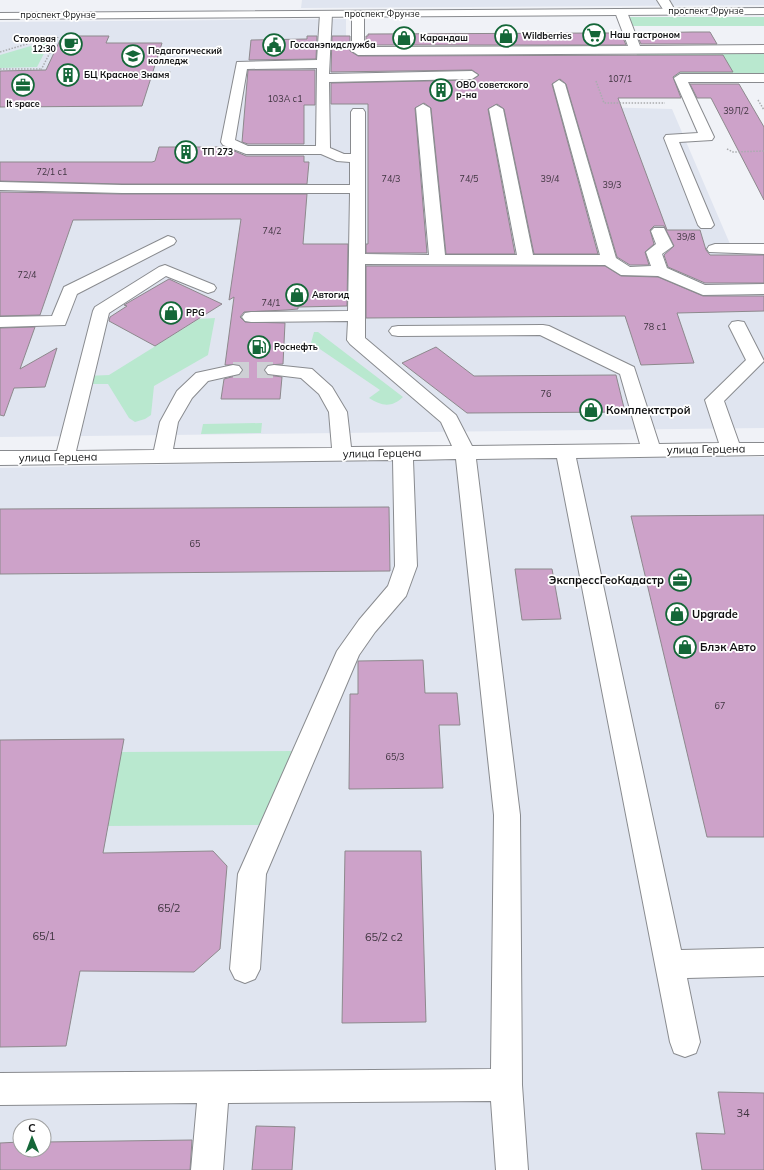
<svg xmlns="http://www.w3.org/2000/svg" width="764" height="1170" viewBox="0 0 764 1170" font-family="Mulish,sans-serif">
	<style>
		.built { fill: #e0e5f0; fill-rule: evenodd }
		.green { fill: #b9e8cf }
		.building { fill: #cda2c9; stroke: #8d898d }
		.lines { fill: none; stroke-linecap: round; stroke-linejoin: round }
		.minor-tunnel { stroke: #ced0d5; stroke-width: 16; stroke-dasharray: 16 8; stroke-linecap: butt }
		.minor-casing { stroke: #898b8f; stroke-width: 2 }
		.major-casing { stroke: #898b8f; stroke-width: 2 }
		.path { stroke: #aaacaf; stroke-width: 1.5; stroke-dasharray: 1.5 1.5; stroke-linecap: butt }
		.minor { fill: #fff; fill-rule: evenodd }
		.major { fill: #fff; fill-rule: evenodd }
		.labels { text-anchor: middle; stroke-width: 3.5; stroke-linejoin: round; paint-order: stroke }
		.far-street-label { font-size: 9px; fill: #101112; stroke: #fff }
		.far-poi-label { font-size: 9px; font-weight: bold; fill: #101112; stroke: #fff; text-anchor: start }
		.number-label { font-size: 9px; fill: #3f3540 }
		.poi-label { font-size: 11px; font-weight: bold; fill: #101112; stroke: #fff; text-anchor: start }
		.street-label { font-size: 11px; fill: #101112; stroke: #fff }
		.near-number-label { font-size: 11px; fill: #3f3540 }
	</style>
	<rect width="100%" height="100%" fill="#f0f2f7"/>
	<g class="built">
		<polygon points="302,0 764,0 764,5 301,8"/>
		<polygon points="346,19 346,66 567,69 598,107 672,109 730,244 764,243 764,428 0,437 0,22"/>
		<path d="M764,457V1170H0V468L462,458ZM20,1126H44V1150H20Z"/>
	</g>
	<g class="green">
		<polygon points="627,17 764,17 764,26 630,26"/>
		<polygon points="51,40 37,67 0,68 0,55"/>
		<polygon points="764,49 764,78 662,78 639,60 635,50"/>
		<polygon points="215,318 208,355 154,386 151,415 145,419 135,422 129,418 108,384 83,384 85,376 109,375 199,319"/>
		<path d="M314,332H318L403,397C392,408 381,406 369,398L380,390L311,343Z"/>
		<polygon points="262,423 261,433 201,434 203,424"/>
		<polygon points="293,751 259,825 108,826 121,752"/>
	</g>
	<g class="building">
		<polygon points="692,32 710,32 717,44 641,44 636,33"/>
		<polygon points="599,33 621,33 626,45 366,45 366,36 368,36 368,34"/>
		<polygon points="79,36 109,36 106,43 162,43 142,106 0,107 0,71 46,70 60,40 78,39"/>
		<polygon points="307,36 317,36 316,59 249,60 251,40 307,39"/>
		<polygon points="332,36 350,36 350,51 358,56 723,55 733,72 680,72 673,77 681,98 618,98 667,230 700,230 706,250 710,255 764,255 764,283 705,283 668,267 664,255 674,246 664,226 654,226 650,230 654,244 645,252 649,265 630,265 617,257 566,84 560,79 552,84 598,254 534,254 504,109 497,104 488,109 515,254 446,254 431,108 424,103 415,108 427,253 366,253 366,244 368,244 368,104 331,104 331,83 472,80 479,75 472,70 331,72"/>
		<polygon points="248,70 315,70 315,105 304,105 304,144 248,144 242,142"/>
		<polygon points="690,84 739,84 764,127 764,200 711,98 697,98"/>
		<polygon points="159,147 225,147 246,156 304,156 304,162 309,162 307,184 122,184 0,181 0,162 152,162 155,161"/>
		<polygon points="0,192 122,194 307,194 303,244 348,244 347,306 298,307 298,309 286,310 244,312 240,317 245,322 285,323 283,364 268,365 264,370 268,375 282,377 280,399 221,399 224,379 239,375 244,370 239,365 225,365 234,297 229,300 241,219 73,220 40,315 0,316"/>
		<polygon points="366,266 605,266 621,276 658,277 703,296 764,296 764,311 677,313 694,363 641,365 625,316 366,318"/>
		<polygon points="169,279 222,304 155,346 109,321 110,317 127,306 124,305"/>
		<polygon points="35,327 20,369 57,348 45,387 14,388 4,416 0,415 0,328"/>
		<polygon points="436,347 474,376 616,375 625,412 467,413 402,363"/>
		<polygon points="389,507 390,571 0,574 0,509"/>
		<polygon points="764,515 764,837 707,837 631,516"/>
		<polygon points="515,569 552,569 561,619 522,620"/>
		<polygon points="423,660 425,693 457,693 460,725 439,725 443,788 349,789 350,694 358,694 358,661"/>
		<polygon points="124,739 103,853 213,851 227,866 220,949 194,972 80,971 66,1046 0,1047 0,740"/>
		<polygon points="345,851 421,851 426,1022 342,1023"/>
		<polygon points="718,1092 764,1093 764,1170 702,1170 696,1133 725,1134"/>
		<polygon points="256,1126 295,1127 292,1170 252,1170"/>
		<polygon points="192,1140 190,1170 0,1170 0,1143 20,1142 20,1150 44,1150 44,1142"/>
	</g>
	<g class="lines">
		<polyline class="minor-tunnel" points="233,370 274,370"/>
		<g class="minor-casing">
			<g id="minor">
				<polygon points="657,0 669,0 676,12 674,14 666,14"/>
				<polygon points="621,9 627,12 640,46 764,45 764,53 358,55 352,51 352,14 358,11 364,14 364,47 628,46 615,12"/>
				<path d="M326,11L332,14L329,74L472,71L478,75L472,79L329,82L330,148L344,154H351V112L353,109H363L365,112V254L429,255L416,108L423,104L430,108L445,255H517L489,109L496,105L503,109L533,255H600L553,84L559,80L565,84L616,258L630,267L651,266L646,252L656,244L651,231L654,228H664L673,246L662,254L667,268L705,285L764,284V294L703,295L658,276L621,275L605,265L365,264V338L456,415L472,446L640,444L620,374L540,335L398,336L392,335L389,331L392,327L398,326L543,325L549,326L634,367L659,444L719,443L705,400L746,360L729,326L732,322L738,321L744,322L764,361L724,401L739,443H764V455L576,458L681,950L764,948V976L687,978L700,1042L696,1053L685,1057L674,1053L670,1042L557,458L476,459L520,815L522,1085L528,1170H496L491,1101L228,1103L223,1170H191L197,1103L0,1105V1073L491,1069L494,815L456,459L413,460L417,566L406,596L375,632L359,655L266,874L260,969L255,979L245,983L235,979L230,969L238,874L337,651L359,620L388,586L395,566L393,460L0,465V451H57L93,311L95,307L159,267L165,265L214,285L216,288L214,291L208,293L166,276L109,313L76,451L154,450L160,422L177,391L196,373L233,365L239,366L242,370L239,374L208,381L192,398L178,422L173,449L332,448L329,412L319,394L301,378L268,374L265,370L268,366L274,365L312,369L332,387L347,412L351,447L452,446L441,422L350,344L347,340L348,321L251,322L245,321L242,317L245,313L251,312L348,311L350,193H122L0,190V182L122,185H350V162L337,161L321,154H246L223,145L221,142L237,62L317,60L320,14ZM317,68L316,146H248L235,140L247,69Z"/>
				<polygon points="680,74 764,74 764,82 688,82 714,137 712,140 679,142 714,225 711,228 701,228 698,225 664,138 666,135 698,133 674,78"/>
				<polygon points="168,236 174,238 176,241 174,244 77,294 65,325 0,327 0,317 52,316 64,287"/>
				<polygon points="715,244 764,244 764,254 709,252 707,249 709,246"/>
			</g>
		</g>
		<g class="major-casing">
			<polygon id="major" points="764,8 764,14 0,19 0,13"/>
		</g>
		<g class="path">
			<polyline points="0,52 47,38"/>
			<polyline points="0,69 42,69"/>
			<polyline points="41,70 58,37"/>
			<polyline points="103,72 171,72"/>
			<polyline points="596,81 604,103 665,103"/>
			<polyline points="758,100 764,110"/>
			<polyline points="727,149 733,152 764,151"/>
		</g>
		<use href="#minor" class="minor"/>
		<use href="#major" class="major"/>
	</g>
	<defs>
		<g id="supermarket-ring" transform="scale(1.15)"><circle r="9.5" fill="#fff" stroke="#146738" stroke-width="1.5"/><path d="M-6-5.5h2.5l.6 2H6L4.5 2H-2.5L-4.4-4H-6ZM-1.5 3.2a1.3 1.3 0 1 0 .1 0ZM3 3.2a1.3 1.3 0 1 0 .1 0Z" fill="#146738"/></g>
		<g id="shop-ring" transform="scale(1.15)"><circle r="9.5" fill="#fff" stroke="#146738" stroke-width="1.5"/><path d="M-5-2.5h2.3a2.7 3.5 0 0 1 5.4 0H5L5.5 6h-11ZM-1.5-2.5h3a1.5 2.3 0 0 0-3 0Z" fill="#146738"/></g>
		<g id="cafe-ring" transform="scale(1.15)"><circle r="9.5" fill="#fff" stroke="#146738" stroke-width="1.5"/><path d="M-5.5-4.5H6V0H3Q3 3.5 0 3.5H-2.5Q-5.5 3.5-5.5 0ZM3-3.2v2h1.7v-2ZM-6 4.5H4V6H-6Z" fill="#146738"/></g>
		<g id="civic-ring" transform="scale(1.15)"><circle r="9.5" fill="#fff" stroke="#146738" stroke-width="1.5"/><path d="M-.6-6.5H3V-4.5H.6V-3L4-1V1h2V6H-6V1h2V-1L-.6-3ZM-1.2 2.5V6h2.4V2.5Z" fill="#146738"/></g>
		<g id="university-ring" transform="scale(1.15)"><circle r="9.5" fill="#fff" stroke="#146738" stroke-width="1.5"/><path d="M0-5L7-2L0 1L-7-2ZM-4 1L0 2.5L4 1V4Q0 6-4 4Z" fill="#146738"/></g>
		<g id="building-ring" transform="scale(1.15)"><circle r="9.5" fill="#fff" stroke="#146738" stroke-width="1.5"/><path d="M-4-6H4V6H1V3H-1V6H-4ZM-2.5-4.3h1.7v1.8h-1.7ZM.8-4.3h1.7v1.8H.8ZM-2.5-1h1.7V.8h-1.7ZM.8-1h1.7V.8H.8Z" fill="#146738"/></g>
		<g id="office-ring" transform="scale(1.15)"><circle r="9.5" fill="#fff" stroke="#146738" stroke-width="1.5"/><path d="M-6-3h4V-5.5h4V-3h4V5H-6ZM-1-4.5V-3h2v-1.5ZM-6 0V1H6V0Z" fill="#146738"/></g>
		<g id="fuel-ring" transform="scale(1.15)"><circle r="9.5" fill="#fff" stroke="#146738" stroke-width="1.5"/><path d="M-5.5-6h7V0h2V4h1.3V-2.5L3-4.5l.8-.8L6-3V5H2.5V1h-1V6h-7ZM-4.2-4.7v3.2H.2V-4.7Z" fill="#146738"/></g>
	</defs>
	<g fill-rule="evenodd">
		<use href="#supermarket-ring" x="594" y="35"/>
		<use href="#shop-ring" x="506" y="36"/>
		<use href="#shop-ring" x="404" y="38"/>
		<use href="#cafe-ring" x="71" y="44"/>
		<use href="#civic-ring" x="274" y="45"/>
		<use href="#university-ring" x="133" y="56"/>
		<use href="#building-ring" x="68" y="75"/>
		<use href="#office-ring" x="23" y="85"/>
		<use href="#building-ring" x="441" y="90"/>
		<use href="#building-ring" x="186" y="152"/>
		<use href="#shop-ring" x="297" y="295"/>
		<use href="#shop-ring" x="171" y="313"/>
		<use href="#fuel-ring" x="259" y="347"/>
		<use href="#shop-ring" x="591" y="410"/>
		<use href="#office-ring" x="680" y="580"/>
		<use href="#shop-ring" x="677" y="614"/>
		<use href="#shop-ring" x="685" y="647"/>
	</g>
	<g class="labels">
		<g class="far-street-label">
			<text x="706" y="14">проспект Фрунзе</text>
			<text x="382" y="17">проспект Фрунзе</text>
			<text x="58" y="18">проспект Фрунзе</text>
		</g>
		<g class="far-poi-label">
			<text x="610" y="38">Наш гастроном</text>
			<text x="522" y="39">Wildberries</text>
			<text x="420" y="41">Карандаш</text>
			<text x="56" y="42" text-anchor="end">Столовая<tspan x="56" dy="10">12:30</tspan></text>
			<text x="290" y="48">Госсанэпидслужба</text>
			<text x="148" y="54">Педагогический<tspan x="148" dy="10">колледж</tspan></text>
			<text x="84" y="78">БЦ Красное Знамя</text>
			<text x="456" y="88">ОВО советского<tspan x="456" dy="10">р-на</tspan></text>
			<text x="23" y="107" text-anchor="middle">It space</text>
			<text x="202" y="155">ТП 273</text>
			<text x="312" y="298">Автогид</text>
			<text x="186" y="316">PPG</text>
			<text x="274" y="350">Роснефть</text>
		</g>
		<g class="number-label">
			<text x="620" y="82">107/1</text>
			<text x="285" y="102">103А с1</text>
			<text x="736" y="114">39Л/2</text>
			<text x="52" y="175">72/1 с1</text>
			<text x="391" y="182">74/3</text>
			<text x="469" y="182">74/5</text>
			<text x="550" y="182">39/4</text>
			<text x="612" y="188">39/3</text>
			<text x="272" y="234">74/2</text>
			<text x="686" y="240">39/8</text>
			<text x="27" y="278">72/4</text>
			<text x="271" y="306">74/1</text>
			<text x="655" y="330">78 с1</text>
			<text x="546" y="397">76</text>
			<text x="195" y="547">65</text>
			<text x="720" y="709">67</text>
			<text x="395" y="760">65/3</text>
		</g>
		<g class="poi-label">
			<text x="606" y="414">Комплектстрой</text>
			<text x="664" y="584" text-anchor="end">ЭкспрессГеоКадастр</text>
			<text x="692" y="618">Upgrade</text>
			<text x="700" y="651">Блэк Авто</text>
		</g>
		<g class="street-label">
			<text transform="translate(706 449) rotate(-1)" y="4">улица Герцена</text>
			<text transform="translate(382 453) rotate(-1)" y="4">улица Герцена</text>
			<text transform="translate(58 457) rotate(-1)" y="4">улица Герцена</text>
		</g>
		<g class="near-number-label">
			<text x="169" y="912">65/2</text>
			<text x="44" y="940">65/1</text>
			<text x="384" y="941">65/2 с2</text>
			<text x="743" y="1117">34</text>
		</g>
	</g>
	<g transform="translate(32 1138) rotate(359)"><circle r="19" fill="#ffffff" stroke="#9fa0a0"/>
	<path d="M0-3L7 15L0 10L-7 15Z" fill="#146738"/>
	<text y="-6" font-size="11" font-weight="bold" text-anchor="middle" fill="#101112">С</text>
	</g>
</svg>
